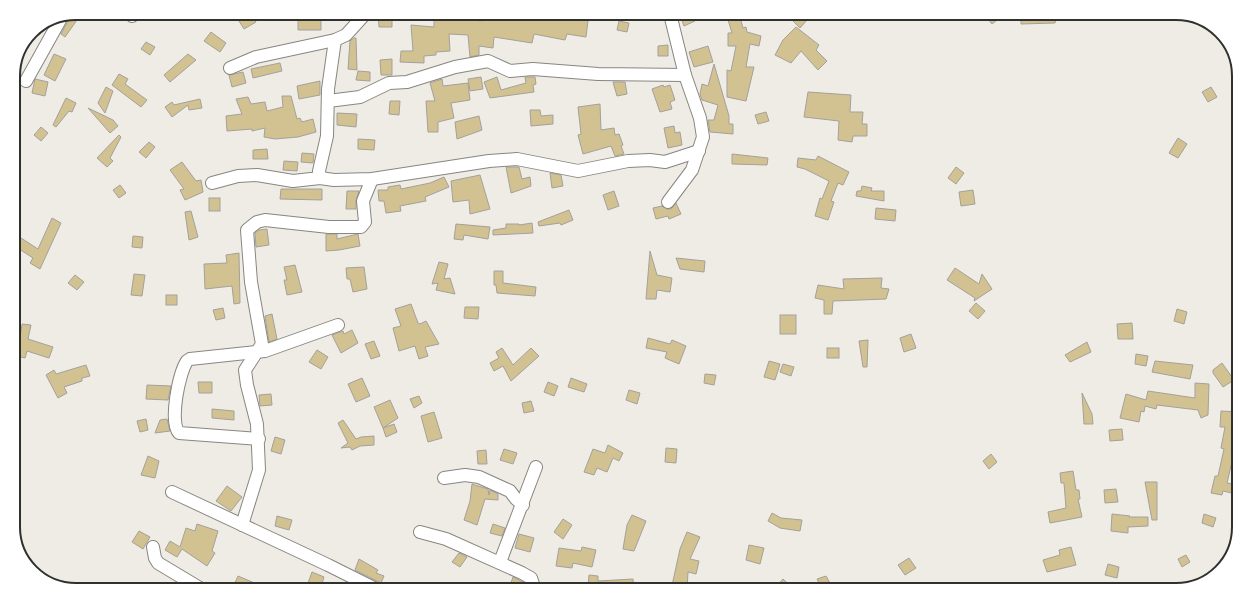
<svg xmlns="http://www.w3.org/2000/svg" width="1252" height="603" viewBox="0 0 1252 603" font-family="'Space Grotesk',sans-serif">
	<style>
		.building { fill: #d2c191; stroke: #a4a19b }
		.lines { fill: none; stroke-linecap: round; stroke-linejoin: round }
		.minor-casing { stroke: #888680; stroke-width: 14 }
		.minor { stroke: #fff; stroke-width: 12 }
		.rim { fill: none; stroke: #30302d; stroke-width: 2 }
	</style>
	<rect width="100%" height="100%" fill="#efece6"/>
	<g class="building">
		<polygon points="76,13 82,13 65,37 61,34 67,23 67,17"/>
		<polygon points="305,13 321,13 321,30 298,30 298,16 304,17"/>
		<polygon points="378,13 392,13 392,27 379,27"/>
		<polygon points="434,13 473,13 473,20 479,19 479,21 507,18 508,13 527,15 527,13 589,13 586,37 567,34 565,40 534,34 532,43 494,37 493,48 479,46 479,55 470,57 468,35 449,34 450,51 436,52 436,55 424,56 424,63 400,62 401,51 413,51 411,25 434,27"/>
		<polygon points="679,13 692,13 695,21 684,26"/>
		<polygon points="726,13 739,13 743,28 746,27 747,32 761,36 759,46 750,44 746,67 754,67 746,101 727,97 727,70 731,71 736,46 728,46 728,33 732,33"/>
		<polygon points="800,13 813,13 800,28 793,21"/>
		<polygon points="983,13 1006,13 992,24"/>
		<polygon points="1021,13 1056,19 1055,23 1021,24"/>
		<polygon points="251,14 256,22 244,29 239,21"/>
		<polygon points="619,21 629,23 627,32 617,30"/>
		<polygon points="796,27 819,45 816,50 827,61 818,70 801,51 791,63 775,55 783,40"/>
		<polygon points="211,32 226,43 220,52 204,41"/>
		<polygon points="354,38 356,38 357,70 348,69 350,41"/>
		<polygon points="146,42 155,47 150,55 141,49"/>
		<polygon points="668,45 668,56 658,56 658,46"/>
		<polygon points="708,46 713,62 694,67 689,52"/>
		<polygon points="54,54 66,59 55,81 44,75"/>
		<polygon points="188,54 196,60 170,82 164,75"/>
		<polygon points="392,59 392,75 381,75 380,60"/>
		<polygon points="280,63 282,71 253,78 251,69"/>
		<polygon points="714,64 729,116 729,124 733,124 733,134 710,132 708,120 714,120 718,105 702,100 700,94 702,84 708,86"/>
		<polygon points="358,71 370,72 370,81 356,80"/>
		<polygon points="243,72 246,83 232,87 229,75"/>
		<polygon points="119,74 128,79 125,84 147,100 141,107 112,85"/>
		<polygon points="481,77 483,89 470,91 468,79"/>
		<polygon points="497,77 501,90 526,83 525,77 535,77 536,84 533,85 534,92 490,98 484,82"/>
		<polygon points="35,79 48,82 45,96 32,93"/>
		<polygon points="442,79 443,86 468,83 470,100 451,103 454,118 438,122 438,132 428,132 426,101 435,101 430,83"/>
		<polygon points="320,81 320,95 299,99 297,86"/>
		<polygon points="613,82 625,82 627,94 617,96"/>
		<polygon points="663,85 664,87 670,85 675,100 670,102 672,109 660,112 652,89"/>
		<polygon points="106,87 113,91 105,113 98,103"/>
		<polygon points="1211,87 1217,97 1208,102 1202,92"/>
		<polygon points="808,92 851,95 850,112 863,112 862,124 867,124 867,136 853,136 852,142 838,140 839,121 804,117"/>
		<polygon points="282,96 291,96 297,119 300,118 302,122 313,119 316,132 298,137 275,139 264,137 265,128 252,131 252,129 227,131 226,116 242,114 236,99 248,97 251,104 265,102 267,111 283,107"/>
		<polygon points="66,98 76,103 72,112 69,111 56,127 53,125"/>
		<polygon points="200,99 202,108 189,110 188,105 172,117 165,107 172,102 174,105"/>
		<polygon points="390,101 400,101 399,115 389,114"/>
		<polygon points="600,104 601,130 614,128 615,135 619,134 623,145 621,146 624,154 615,156 611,146 583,154 578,135 581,134 578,107"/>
		<polygon points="88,108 113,120 118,126 110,133"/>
		<polygon points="530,110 540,110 541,116 553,115 553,124 531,126"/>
		<polygon points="766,112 769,121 758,124 755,115"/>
		<polygon points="337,113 357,114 356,127 337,125"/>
		<polygon points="479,116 482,130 457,139 455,122"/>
		<polygon points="674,126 675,133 680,132 682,145 668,148 664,128"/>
		<polygon points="41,127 48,133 41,141 34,135"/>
		<polygon points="119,135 121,137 110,158 113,161 107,167 97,158"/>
		<polygon points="1178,138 1187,144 1178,158 1169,153"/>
		<polygon points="358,139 375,140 374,150 358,149"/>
		<polygon points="149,142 155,147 146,158 139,152"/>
		<polygon points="267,149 268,159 253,159 253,150"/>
		<polygon points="302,153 314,154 313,163 301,162"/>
		<polygon points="732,154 768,158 767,165 732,164"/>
		<polygon points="818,156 849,172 843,185 838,183 831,201 834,202 828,220 815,216 820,198 822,199 829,181 805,169 797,167 798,158 816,160"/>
		<polygon points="284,161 298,162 297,171 283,170"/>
		<polygon points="182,162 196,181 201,180 203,192 185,200 180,190 184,189 170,170"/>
		<polygon points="506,167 519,167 522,179 530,177 531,186 511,193"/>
		<polygon points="956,167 964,173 956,184 948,178"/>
		<polygon points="550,173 561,175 563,186 552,188"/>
		<polygon points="480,175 490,209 470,214 469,200 453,202 451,181"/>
		<polygon points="444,177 449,187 425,197 426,201 400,206 401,211 386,213 384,201 379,201 378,190 388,190 388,187 400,185 401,189 430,183"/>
		<polygon points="120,185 126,193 119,198 113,190"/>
		<polygon points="862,186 872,188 871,191 884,191 884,201 856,196 857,191 861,191"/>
		<polygon points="281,189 322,189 322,200 280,199"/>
		<polygon points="973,190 975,204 961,206 959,192"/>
		<polygon points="347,191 359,191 356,201 356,209 346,209"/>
		<polygon points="614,191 619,206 608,210 603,195"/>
		<rect x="209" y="198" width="11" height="13"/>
		<polygon points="676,203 681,214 669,219 668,216 656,219 653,208 662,206 667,209 671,209"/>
		<polygon points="876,208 896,210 895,221 875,219"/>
		<polygon points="569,210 573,220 561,225 560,223 539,226 538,222"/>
		<polygon points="191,211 198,237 189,240 185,212"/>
		<polygon points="52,218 61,223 40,269 30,263 33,258 16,247 21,238 38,249"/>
		<polygon points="532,223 533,233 493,235 493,230 506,228 506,224 519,224 519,225"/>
		<polygon points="456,224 490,227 488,239 464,235 463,240 454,239"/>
		<polygon points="267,229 269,245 256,247 255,233 259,230"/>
		<polygon points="326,234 337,234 337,239 358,234 360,246 339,250 326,251"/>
		<polygon points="133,236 143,237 142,248 132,247"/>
		<polygon points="650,251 657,275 672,278 670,292 657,290 656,299 646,299"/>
		<polygon points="239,253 240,303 234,304 232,286 205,289 204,264 227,263 226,255"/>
		<polygon points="676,258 705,261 704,272 680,269"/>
		<polygon points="439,262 448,264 444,279 450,278 455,294 436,290 438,283 432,284"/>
		<polygon points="295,265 302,292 287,295 284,280 287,280 284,267"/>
		<polygon points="364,267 367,289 353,292 350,279 347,279 346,268"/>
		<polygon points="955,268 979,284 982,274 992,289 974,301 975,298 947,280"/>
		<polygon points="494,271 503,271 503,283 536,287 535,296 497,293 496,285 494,285"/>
		<polygon points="134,274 145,275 142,296 131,295"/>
		<polygon points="75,275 84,282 77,290 68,283"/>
		<polygon points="882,278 881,288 889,289 886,299 833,301 832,314 824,314 824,300 815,298 818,285 844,289 843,279"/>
		<rect x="166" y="295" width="11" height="10"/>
		<polygon points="976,303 985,311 978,319 969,311"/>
		<polygon points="411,304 418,323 420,324 426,321 439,344 425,347 428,356 419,359 415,346 399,351 393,328 401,326 395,309"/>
		<polygon points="465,307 479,307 478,319 464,318"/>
		<polygon points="223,308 225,318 216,320 213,310"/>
		<polygon points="1177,309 1187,312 1184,324 1174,321"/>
		<polygon points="272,314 277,339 269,342 265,316"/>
		<rect x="780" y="315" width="16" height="19"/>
		<polygon points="1132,323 1133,339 1118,339 1117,324"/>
		<polygon points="22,324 31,325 28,339 53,347 49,358 27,351 25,358 16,356 18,350 13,347 17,336 20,338"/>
		<polygon points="352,330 358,343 341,353 332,335 343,331 344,334"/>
		<polygon points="911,334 916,348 904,352 900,338"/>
		<polygon points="648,338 670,344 672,340 686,346 679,364 665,358 667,352 646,348"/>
		<polygon points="868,340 867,367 863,367 859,341"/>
		<polygon points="374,341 380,356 371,359 365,344"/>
		<polygon points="1087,342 1091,352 1070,362 1065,355"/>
		<polygon points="502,348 513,365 531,348 539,356 511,381 503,366 494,371 490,363 499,358 496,352"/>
		<rect x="827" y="348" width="12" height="10"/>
		<polygon points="317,350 328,357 321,369 309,362"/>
		<polygon points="1136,354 1148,356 1146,366 1135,364"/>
		<polygon points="769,361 780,364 775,380 764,377"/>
		<polygon points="1155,361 1193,365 1190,379 1152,372"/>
		<polygon points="1222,363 1234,380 1223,387 1213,373 1213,370"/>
		<polygon points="783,364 794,367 791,376 780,372"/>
		<polygon points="86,365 90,376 82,378 82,381 64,387 67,393 58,398 46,375 54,370 56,374"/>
		<polygon points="705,374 716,375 714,385 704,383"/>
		<polygon points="362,378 370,396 356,402 348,384"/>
		<polygon points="571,378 587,384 584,392 568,387"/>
		<polygon points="198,382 212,382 212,393 199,393"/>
		<polygon points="548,382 558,386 554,396 544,392"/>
		<polygon points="1195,383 1209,384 1208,415 1201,418 1198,410 1157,405 1156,409 1145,406 1144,412 1141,411 1139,422 1120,418 1126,394 1146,400 1148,391 1195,398"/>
		<polygon points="147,385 171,386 168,400 146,399"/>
		<polygon points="629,390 640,393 637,404 626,400"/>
		<polygon points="1082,393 1092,414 1093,424 1084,424"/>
		<polygon points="271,394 272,405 260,406 259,395"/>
		<polygon points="419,396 422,403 414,408 410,399"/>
		<polygon points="390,400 398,418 383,428 374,407"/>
		<polygon points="531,401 534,411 524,413 522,403"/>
		<polygon points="212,409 234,411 234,420 212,418"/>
		<polygon points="1221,411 1239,412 1239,432 1227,483 1239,485 1236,494 1223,491 1222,495 1211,493 1215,476 1218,476 1224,449 1221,448 1225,427 1220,427"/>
		<polygon points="434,412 442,438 428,442 421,416"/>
		<polygon points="146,419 148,430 140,432 137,421"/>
		<polygon points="167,419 170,431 155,433 160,420"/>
		<polygon points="343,420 356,439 361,437 374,436 374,445 360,446 352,450 350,447 341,448 348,443 338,423"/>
		<polygon points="394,424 397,432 386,437 383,428"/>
		<polygon points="1122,429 1123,440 1110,441 1109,430"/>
		<polygon points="275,437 285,440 281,454 271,451"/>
		<polygon points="608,445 623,453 619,461 613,458 607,472 597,468 594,475 584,472 593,449 605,453"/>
		<polygon points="666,448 677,449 676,463 665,462"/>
		<polygon points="504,449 517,453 513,464 500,460"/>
		<polygon points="486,450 487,464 478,464 477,451"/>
		<polygon points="991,454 997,462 989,469 983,461"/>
		<polygon points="148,456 159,461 155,478 141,475"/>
		<polygon points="1073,471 1076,490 1079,490 1080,499 1078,499 1082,517 1050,523 1048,512 1066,508 1064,483 1061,483 1060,473"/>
		<polygon points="1145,482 1157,482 1157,520 1152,520"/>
		<polygon points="472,484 488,489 489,495 490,490 498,494 498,500 485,499 477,525 464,520 470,501"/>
		<polygon points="227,486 242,497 231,511 216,501"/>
		<polygon points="1116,489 1118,502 1105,503 1104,490"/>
		<polygon points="772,513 781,518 802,520 800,531 780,528 768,521"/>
		<polygon points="1112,514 1130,516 1129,517 1148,517 1148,526 1128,527 1128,533 1111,531"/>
		<polygon points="1204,514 1216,518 1213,527 1202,523"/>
		<polygon points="632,515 646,521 634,551 623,549 627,525"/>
		<polygon points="277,516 292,520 289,530 275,526"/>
		<polygon points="563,519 572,525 563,539 554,532"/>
		<polygon points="197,524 218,531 212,551 215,553 207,566 182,549 177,557 165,550 170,541 180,547 186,528 195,531"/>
		<polygon points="493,524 505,528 502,536 490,533"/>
		<polygon points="139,531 150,537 143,549 132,542"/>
		<polygon points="687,532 700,537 690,559 699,561 696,574 688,572 687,590 671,590 680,549"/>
		<polygon points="519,534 534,538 530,552 515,548"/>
		<polygon points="749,545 764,548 760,564 746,560"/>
		<polygon points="582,547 596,550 592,567 573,563 572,568 556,566 559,548 581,551"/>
		<polygon points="1071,547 1076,565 1047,572 1043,560 1060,555 1059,550"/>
		<polygon points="459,553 467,557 460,567 452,562"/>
		<polygon points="1186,555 1190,562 1182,567 1178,559"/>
		<polygon points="909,558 916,568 905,575 898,565"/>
		<polygon points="359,559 378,570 376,573 384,576 381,583 355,570"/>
		<polygon points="1108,564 1119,567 1117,578 1105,575"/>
		<polygon points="312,572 324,577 320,590 307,586"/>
		<polygon points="589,575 598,576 598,581 633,579 634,590 595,590 596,587 588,586"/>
		<polygon points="238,576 271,590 241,590 233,587"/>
		<polygon points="826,576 830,583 821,587 817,579"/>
		<polygon points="513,577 525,583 524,590 510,586"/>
		<polygon points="783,579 795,590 773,590"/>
	</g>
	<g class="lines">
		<g class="minor-casing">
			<g id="minor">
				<polyline points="668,13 671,18 685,75 700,118 703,137 692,170 668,202"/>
				<polyline points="132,16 134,13"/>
				<polyline points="230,68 256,57 335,40 346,35 366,13"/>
				<polyline points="26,81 60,20"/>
				<polyline points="328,101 360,97 389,83 407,82 455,67 488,61 510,71 533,69 598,74 685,75"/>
				<polyline points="320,178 319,171 327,136 328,89 335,40"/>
				<polyline points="212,183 238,176 257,175 293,181 320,178 334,180 372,179 489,161 517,159 578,171 628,161 650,160 665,162 699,151"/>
				<path d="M259,439L179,433C169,422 179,373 187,361L190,359L265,351L338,325"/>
				<polyline points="444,478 465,475 479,477 510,491 516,499 523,505"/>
				<polyline points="172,492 328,565 378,590"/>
				<polyline points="242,525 259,470 257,424 247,385 245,370 262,344 251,282 247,230 257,222 265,220 329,227 361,227 365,222 363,201 372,179"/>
				<polyline points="420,532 446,539 522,573 531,578 534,587 532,590"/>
				<polyline points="153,547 155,558 158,563 203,590"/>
				<polyline points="500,562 536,467"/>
			</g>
		</g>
		<use href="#minor" class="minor"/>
	</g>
	<path d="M0 0H1252V603H0ZM76 20H1176A56 56 0 0 1 1232 76V527A56 56 0 0 1 1176 583H76A56 56 0 0 1 20 527V76A56 56 0 0 1 76 20Z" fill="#fff" fill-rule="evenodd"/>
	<path class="rim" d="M76 20H1176A56 56 0 0 1 1232 76V527A56 56 0 0 1 1176 583H76A56 56 0 0 1 20 527V76A56 56 0 0 1 76 20Z"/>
</svg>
